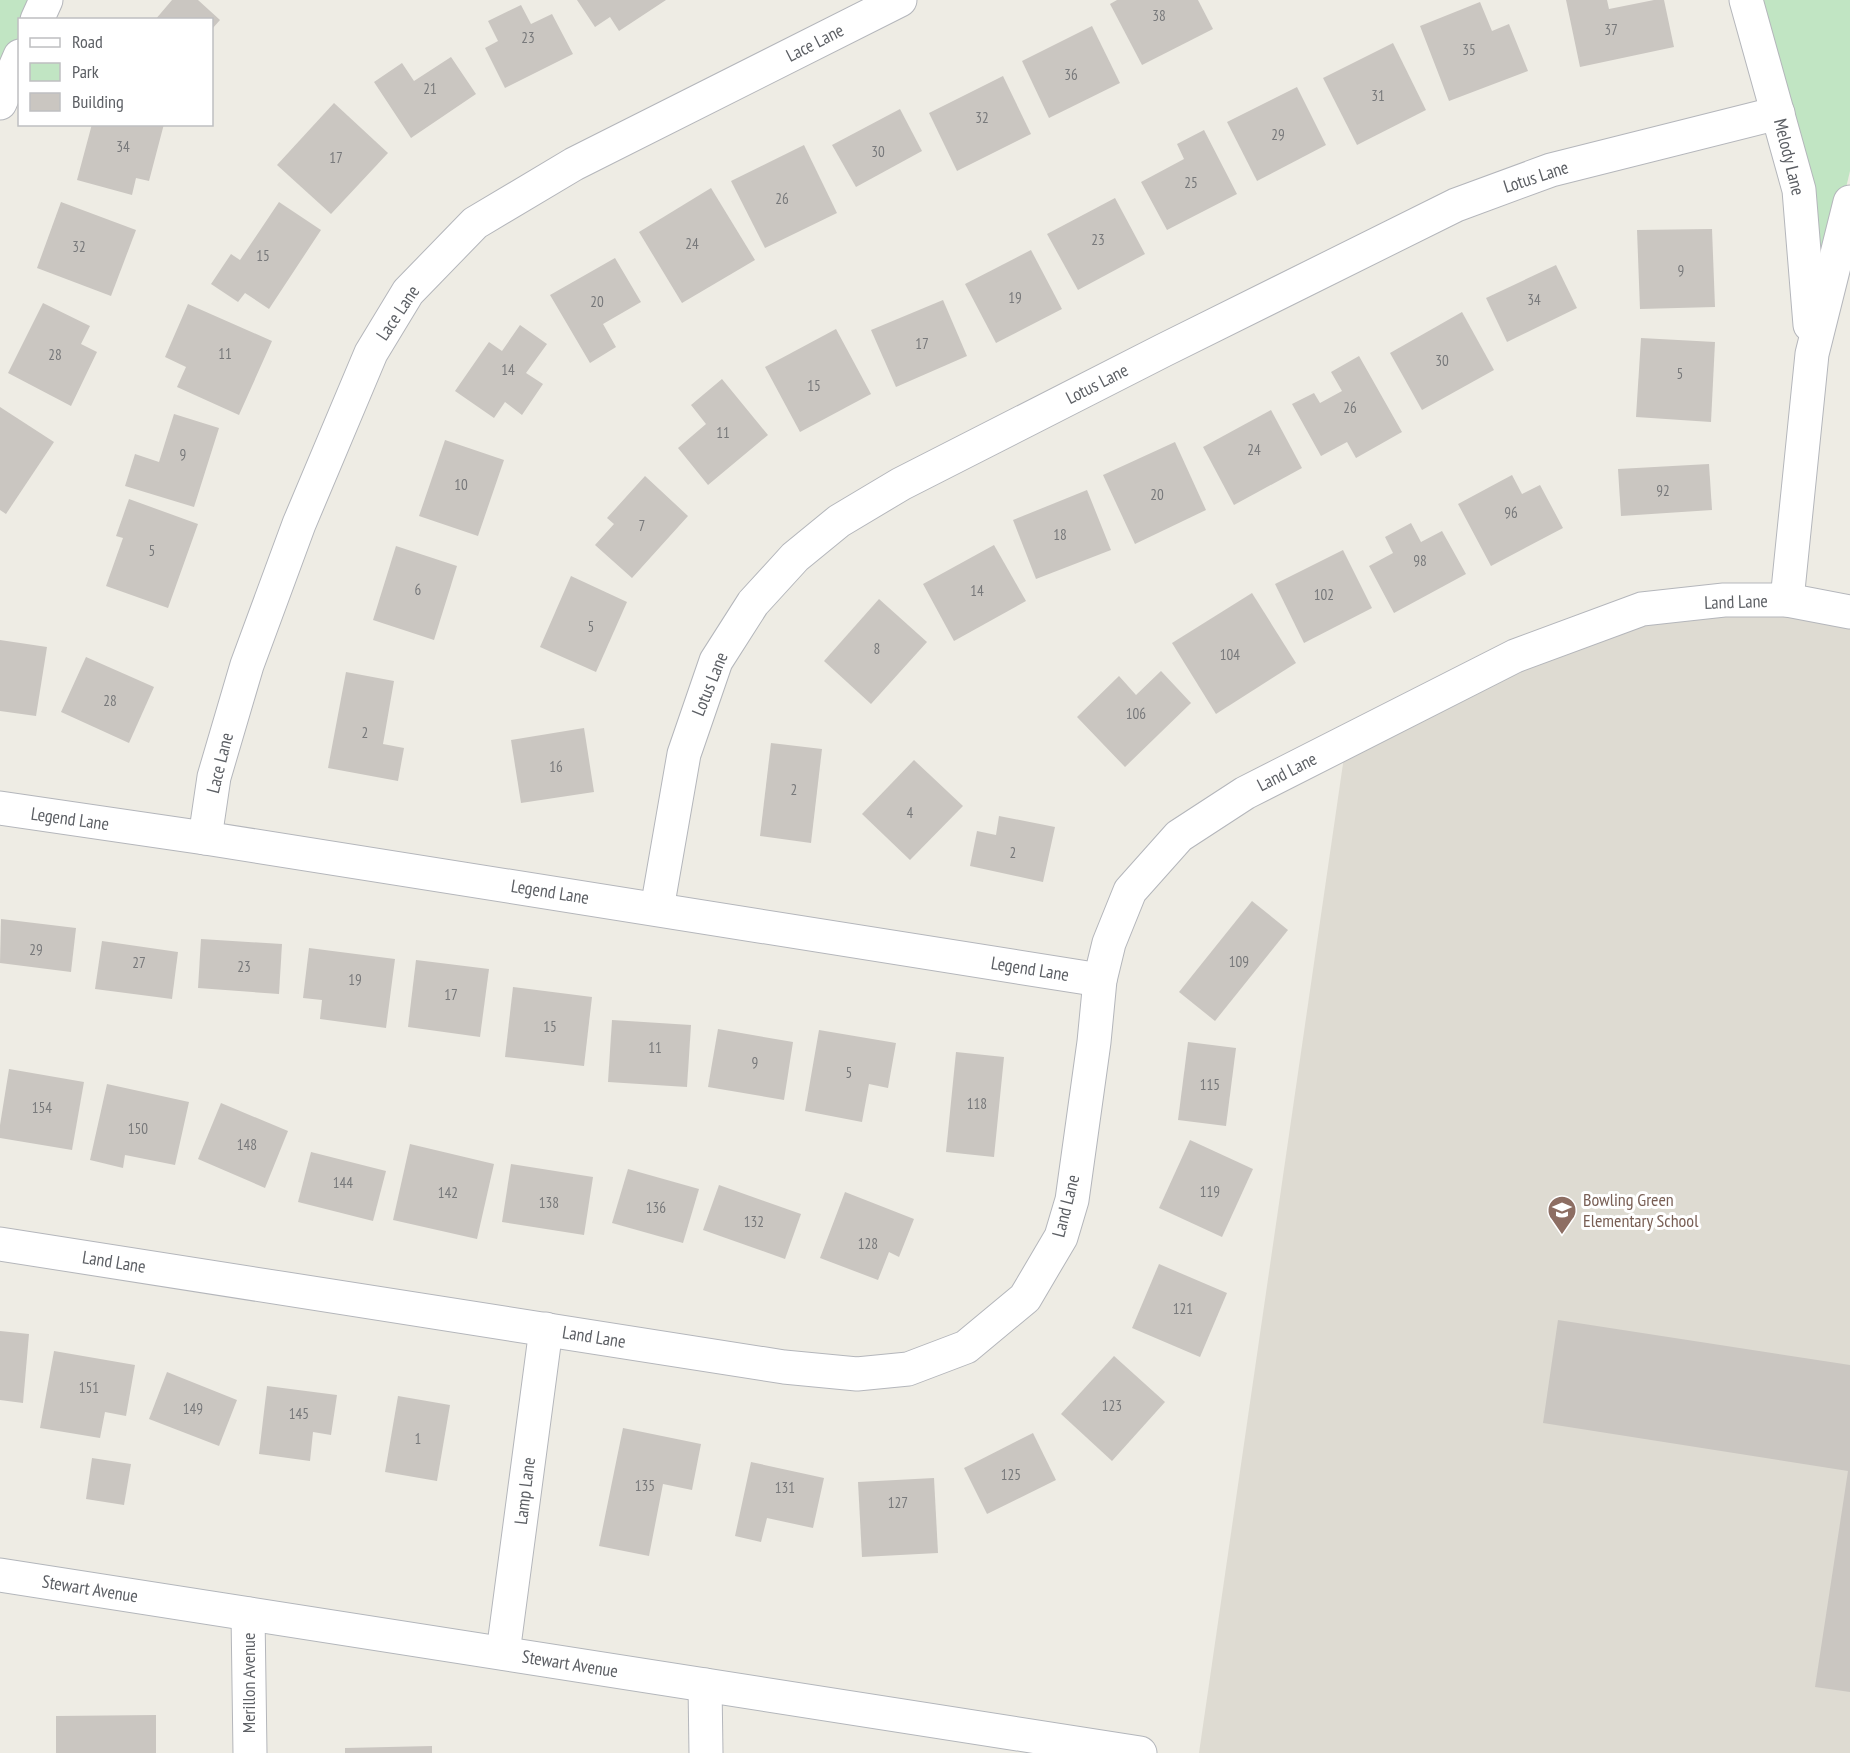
<svg xmlns="http://www.w3.org/2000/svg" width="1850" height="1753" viewBox="0 0 1850 1753" font-family="'PT Sans Narrow',sans-serif">
	<style>
		.education { fill: #dedbd2 }
		.green { fill: #c1e5c3 }
		.building { fill: #cac6c1 }
		.lines { fill: none; stroke-linecap: round; stroke-linejoin: round }
		.street-casing { stroke: #b4b6bb; stroke-width: 35 }
		.secondary-casing { stroke: #b3b6bb; stroke-width: 35 }
		.street { stroke: #fff; stroke-width: 33 }
		.secondary { stroke: #fff; stroke-width: 33 }
		.labels { text-anchor: middle; stroke-width: 6; stroke-linejoin: round; paint-order: stroke }
		.number-label { font-size: 15px; fill: #78797b }
		.street-label { font-size: 18px; fill: #5c5f64; stroke: #fff }
		.education-label { font-size: 18px; fill: #785e54; stroke: #fff; text-anchor: start }
	</style>
	<rect width="100%" height="100%" fill="#eeece4"/>
	<polygon class="education" points="1782,606 1850,616 1850,1753 1199,1753 1345,750 1636,618"/>
	<g class="green">
		<polygon points="0,0 46,0 36,19 20,20 19,51 0,88"/>
		<polygon points="1751,0 1850,0 1850,171 1815,318"/>
	</g>
	<g class="building">
		<polygon points="172,0 198,0 220,20 212,29 212,20 155,20"/>
		<polygon points="577,0 666,0 619,31 610,17 595,27"/>
		<polygon points="1117,0 1198,0 1213,29 1142,65 1110,4"/>
		<polygon points="1566,0 1607,0 1609,9 1654,0 1664,0 1674,47 1580,67"/>
		<polygon points="1480,2 1492,31 1509,24 1528,71 1449,101 1420,26"/>
		<polygon points="521,5 531,24 552,14 573,54 505,88 485,48 498,41 488,21"/>
		<polygon points="1092,26 1120,83 1049,118 1022,61"/>
		<polygon points="1393,43 1426,110 1357,145 1323,78"/>
		<polygon points="451,57 476,94 411,138 374,82 402,63 414,81"/>
		<polygon points="1003,76 1031,134 957,171 929,113"/>
		<polygon points="1297,87 1326,145 1257,181 1227,122"/>
		<polygon points="334,103 388,153 331,214 277,165"/>
		<polygon points="900,109 922,151 856,187 832,145"/>
		<polygon points="92,124 164,124 149,181 136,178 132,195 77,180"/>
		<polygon points="1204,130 1237,194 1167,230 1141,182 1184,159 1177,144"/>
		<polygon points="804,145 837,213 765,248 731,181"/>
		<polygon points="711,188 755,260 682,303 639,232"/>
		<polygon points="1115,198 1145,254 1078,290 1047,234"/>
		<polygon points="61,202 136,230 111,296 37,268"/>
		<polygon points="279,202 321,230 269,309 245,293 238,302 211,284 231,254 240,260"/>
		<polygon points="1712,229 1715,307 1640,309 1637,230"/>
		<polygon points="1031,250 1062,309 996,343 965,284"/>
		<polygon points="615,258 641,302 603,324 616,347 590,363 550,295"/>
		<polygon points="1556,265 1577,308 1507,342 1486,298"/>
		<polygon points="943,300 967,356 896,387 871,330"/>
		<polygon points="43,303 90,326 81,344 97,352 71,406 8,373"/>
		<polygon points="188,304 272,341 239,415 177,387 186,367 165,357"/>
		<polygon points="1462,312 1494,370 1422,410 1390,353"/>
		<polygon points="520,325 547,344 526,373 543,384 522,415 505,402 494,418 455,391 489,342 502,351"/>
		<polygon points="836,329 871,394 800,432 765,367"/>
		<polygon points="1641,338 1715,342 1711,422 1636,417"/>
		<polygon points="1359,356 1402,432 1356,458 1347,442 1321,456 1292,404 1314,393 1320,403 1342,391 1331,372"/>
		<polygon points="722,379 768,435 708,485 678,448 706,424 691,405"/>
		<polygon points="0,407 54,442 6,514 0,510"/>
		<polygon points="1271,410 1302,468 1234,505 1203,447"/>
		<polygon points="174,414 219,428 194,507 125,486 135,454 159,462"/>
		<polygon points="445,440 504,460 478,536 419,516"/>
		<polygon points="1175,442 1206,510 1135,544 1103,475"/>
		<polygon points="1709,464 1712,510 1621,516 1618,469"/>
		<polygon points="1512,475 1522,494 1540,485 1563,528 1491,566 1458,504"/>
		<polygon points="645,476 688,516 632,578 595,545 614,524 607,518"/>
		<polygon points="1087,490 1111,550 1036,579 1013,520"/>
		<polygon points="129,499 198,524 168,608 106,586 123,538 116,536"/>
		<polygon points="1411,523 1421,542 1442,531 1466,574 1394,613 1369,566 1393,553 1385,537"/>
		<polygon points="994,545 1026,601 954,641 923,584"/>
		<polygon points="396,546 457,566 434,640 373,620"/>
		<polygon points="1343,550 1372,608 1304,643 1275,584"/>
		<polygon points="571,576 627,602 596,672 540,647"/>
		<polygon points="1252,593 1296,663 1216,714 1172,643"/>
		<polygon points="879,599 927,642 871,704 824,661"/>
		<polygon points="0,640 47,647 36,716 0,711"/>
		<polygon points="86,657 154,687 129,743 61,712"/>
		<polygon points="1161,671 1191,703 1125,767 1077,717 1119,676 1136,695"/>
		<polygon points="346,672 394,681 383,744 404,748 398,781 328,768"/>
		<polygon points="584,728 594,792 521,803 511,740"/>
		<polygon points="771,743 822,749 811,843 760,836"/>
		<polygon points="914,760 963,806 910,860 862,814"/>
		<polygon points="999,816 1055,827 1043,882 970,866 977,831 996,835"/>
		<polygon points="1252,901 1288,930 1215,1021 1179,992"/>
		<polygon points="1,919 76,928 71,972 0,963"/>
		<polygon points="201,939 282,944 279,994 198,988"/>
		<polygon points="102,941 178,952 172,999 95,989"/>
		<polygon points="309,948 395,959 386,1028 320,1019 322,1000 303,998"/>
		<polygon points="416,960 489,969 480,1037 408,1027"/>
		<polygon points="513,987 592,997 584,1066 505,1057"/>
		<polygon points="612,1020 691,1025 687,1087 608,1082"/>
		<polygon points="718,1029 793,1042 784,1100 708,1087"/>
		<polygon points="819,1030 896,1043 888,1088 869,1084 862,1122 805,1111"/>
		<polygon points="1188,1042 1236,1048 1226,1126 1178,1120"/>
		<polygon points="956,1052 1004,1057 994,1157 946,1152"/>
		<polygon points="9,1069 84,1082 72,1150 0,1138 0,1125"/>
		<polygon points="107,1084 189,1102 175,1165 125,1155 123,1168 90,1160"/>
		<polygon points="221,1103 288,1131 265,1188 198,1159"/>
		<polygon points="1190,1140 1253,1169 1222,1237 1159,1208"/>
		<polygon points="410,1144 494,1164 477,1239 393,1220"/>
		<polygon points="311,1152 386,1171 373,1221 298,1202"/>
		<polygon points="511,1164 593,1177 584,1235 502,1222"/>
		<polygon points="628,1169 699,1189 683,1243 612,1223"/>
		<polygon points="719,1185 801,1214 785,1259 703,1230"/>
		<polygon points="845,1192 914,1219 899,1257 889,1252 878,1280 820,1258"/>
		<polygon points="1159,1264 1227,1293 1200,1357 1132,1328"/>
		<polygon points="1558,1320 1850,1365 1850,1692 1815,1687 1848,1471 1543,1423"/>
		<polygon points="0,1331 29,1334 23,1403 0,1400"/>
		<polygon points="54,1351 135,1365 126,1416 105,1412 100,1438 40,1428"/>
		<polygon points="1114,1356 1165,1402 1112,1461 1061,1414"/>
		<polygon points="167,1372 237,1400 219,1446 149,1419"/>
		<polygon points="267,1386 337,1395 331,1435 313,1432 310,1461 259,1454"/>
		<polygon points="398,1396 450,1405 437,1481 385,1472"/>
		<polygon points="623,1428 701,1444 692,1490 663,1484 649,1556 599,1546"/>
		<polygon points="1033,1433 1056,1480 987,1514 964,1468"/>
		<polygon points="92,1458 131,1464 124,1505 86,1499"/>
		<polygon points="751,1462 824,1478 813,1528 767,1518 761,1542 735,1536"/>
		<polygon points="934,1478 938,1553 862,1557 858,1482"/>
		<polygon points="156,1715 156,1753 56,1753 56,1716"/>
		<polygon points="432,1746 432,1753 345,1753 345,1748"/>
	</g>
	<g class="lines">
		<g class="street-casing">
			<g id="street">
				<polyline points="1746,0 1799,190 1810,325"/>
				<polyline points="37,20 46,0"/>
				<polyline points="0,103 20,56"/>
				<polyline points="1787,600 1812,354 1850,202"/>
				<polyline points="0,808 205,838 1100,980"/>
				<polyline points="205,838 214,777 247,665 299,524 371,353 408,292 475,223 574,164 900,0"/>
				<polyline points="657,909 684,754 716,661 753,603 795,557 839,521 901,484 1164,350 1456,205 1551,170 1778,113"/>
				<polyline points="0,1244 784,1367 857,1374 908,1369 966,1347 1025,1298 1061,1237 1072,1200 1094,1042 1100,980 1109,943 1130,891 1179,836 1245,793 1515,656 1642,609 1724,600 1787,600 1850,612"/>
				<polyline points="248,1614 250,1753"/>
				<polyline points="503,1653 546,1329"/>
				<polyline points="705,1685 706,1753"/>
			</g>
		</g>
		<g class="secondary-casing">
			<polyline id="secondary" points="0,1575 1140,1753"/>
		</g>
		<use href="#street" class="street"/>
		<use href="#secondary" class="secondary"/>
	</g>
	<defs>
		<g id="school-pin" transform="scale(1.5)"><path d="M0 17L-7.5 6A9.5 9.5 0 1 1 7.5 6Z" fill="#8d6e63" stroke="#fff"/><path d="M0-5L7-2L0 1L-7-2ZM-4 1L0 2.5L4 1V4Q0 6-4 4Z" fill="#fff"/></g>
	</defs>
	<g fill-rule="evenodd">
		<use href="#school-pin" x="1562" y="1210"/>
	</g>
	<g class="labels">
		<g class="number-label">
			<text x="1159" y="21">38</text>
			<text x="1611" y="35">37</text>
			<text x="528" y="43">23</text>
			<text x="1469" y="55">35</text>
			<text x="1071" y="80">36</text>
			<text x="430" y="94">21</text>
			<text x="1378" y="101">31</text>
			<text x="982" y="123">32</text>
			<text x="1278" y="140">29</text>
			<text x="123" y="152">34</text>
			<text x="878" y="157">30</text>
			<text x="336" y="163">17</text>
			<text x="1191" y="188">25</text>
			<text x="782" y="204">26</text>
			<text x="1098" y="245">23</text>
			<text x="692" y="249">24</text>
			<text x="79" y="252">32</text>
			<text x="263" y="261">15</text>
			<text x="1681" y="276">9</text>
			<text x="1015" y="303">19</text>
			<text x="1534" y="305">34</text>
			<text x="597" y="307">20</text>
			<text x="922" y="349">17</text>
			<text x="225" y="359">11</text>
			<text x="55" y="360">28</text>
			<text x="1442" y="366">30</text>
			<text x="508" y="375">14</text>
			<text x="1680" y="379">5</text>
			<text x="814" y="391">15</text>
			<text x="1350" y="413">26</text>
			<text x="723" y="438">11</text>
			<text x="1254" y="455">24</text>
			<text x="183" y="460">9</text>
			<text x="461" y="490">10</text>
			<text x="1663" y="496">92</text>
			<text x="1157" y="500">20</text>
			<text x="1511" y="518">96</text>
			<text x="642" y="531">7</text>
			<text x="1060" y="540">18</text>
			<text x="152" y="556">5</text>
			<text x="1420" y="566">98</text>
			<text x="418" y="595">6</text>
			<text x="977" y="596">14</text>
			<text x="1324" y="600">102</text>
			<text x="591" y="632">5</text>
			<text x="877" y="654">8</text>
			<text x="1230" y="660">104</text>
			<text x="110" y="706">28</text>
			<text x="1136" y="719">106</text>
			<text x="365" y="738">2</text>
			<text x="556" y="772">16</text>
			<text x="794" y="795">2</text>
			<text x="910" y="818">4</text>
			<text x="1013" y="858">2</text>
			<text x="36" y="955">29</text>
			<text x="1239" y="967">109</text>
			<text x="139" y="968">27</text>
			<text x="244" y="972">23</text>
			<text x="355" y="985">19</text>
			<text x="451" y="1000">17</text>
			<text x="550" y="1032">15</text>
			<text x="655" y="1053">11</text>
			<text x="755" y="1068">9</text>
			<text x="849" y="1078">5</text>
			<text x="1210" y="1090">115</text>
			<text x="977" y="1109">118</text>
			<text x="42" y="1113">154</text>
			<text x="138" y="1134">150</text>
			<text x="247" y="1150">148</text>
			<text x="343" y="1188">144</text>
			<text x="1210" y="1197">119</text>
			<text x="448" y="1198">142</text>
			<text x="549" y="1208">138</text>
			<text x="656" y="1213">136</text>
			<text x="754" y="1227">132</text>
			<text x="868" y="1249">128</text>
			<text x="1183" y="1314">121</text>
			<text x="89" y="1393">151</text>
			<text x="1112" y="1411">123</text>
			<text x="193" y="1414">149</text>
			<text x="299" y="1419">145</text>
			<text x="418" y="1444">1</text>
			<text x="1011" y="1480">125</text>
			<text x="645" y="1491">135</text>
			<text x="785" y="1493">131</text>
			<text x="898" y="1508">127</text>
		</g>
		<g class="street-label">
			<text transform="translate(815 43) rotate(-27)" y="6">Lace Lane</text>
			<text transform="translate(1789 157) rotate(76)" y="6">Melody Lane</text>
			<text transform="translate(1536 177) rotate(-18)" y="6">Lotus Lane</text>
			<text transform="translate(398 313) rotate(-56)" y="6">Lace Lane</text>
			<text transform="translate(1097 384) rotate(-27)" y="6">Lotus Lane</text>
			<text transform="translate(1736 602) rotate(-2)" y="6">Land Lane</text>
			<text transform="translate(710 684) rotate(-68)" y="6">Lotus Lane</text>
			<text transform="translate(220 763) rotate(-76)" y="6">Lace Lane</text>
			<text transform="translate(1287 772) rotate(-27)" y="6">Land Lane</text>
			<text transform="translate(70 819) rotate(8)" y="6">Legend Lane</text>
			<text transform="translate(550 892) rotate(9)" y="6">Legend Lane</text>
			<text transform="translate(1030 969) rotate(9)" y="6">Legend Lane</text>
			<text transform="translate(1066 1206) rotate(-76)" y="6">Land Lane</text>
			<text transform="translate(114 1262) rotate(9)" y="6">Land Lane</text>
			<text transform="translate(594 1337) rotate(9)" y="6">Land Lane</text>
			<text transform="translate(525 1491) rotate(-83)" y="6">Lamp Lane</text>
			<text transform="translate(90 1589) rotate(9)" y="6">Stewart Avenue</text>
			<text transform="translate(570 1664) rotate(9)" y="6">Stewart Avenue</text>
			<text transform="translate(249 1683) rotate(-90)" y="6">Merillon Avenue</text>
		</g>
		<g class="education-label">
			<text x="1583" y="1206">Bowling Green<tspan x="1583" dy="21">Elementary School</tspan></text>
		</g>
	</g>
	<rect x="18" y="18" width="195" height="108" fill="#ffffff" stroke="#bebfc1" stroke-width="1.5"/>
	<rect x="30" y="38" width="30" height="9" fill="#ffffff" stroke="#bebfc1" stroke-width="1.5"/>
	<text x="72" y="48" font-size="18" fill="#5c5f64">Road</text>
	<rect x="30" y="63" width="30" height="18" fill="#c1e5c3" stroke="#bebfc1" stroke-width="1.5"/>
	<text x="72" y="78" font-size="18" fill="#5c5f64">Park</text>
	<rect x="30" y="93" width="30" height="18" fill="#cac6c1" stroke="#bebfc1" stroke-width="1.5"/>
	<text x="72" y="108" font-size="18" fill="#5c5f64">Building</text>
</svg>
